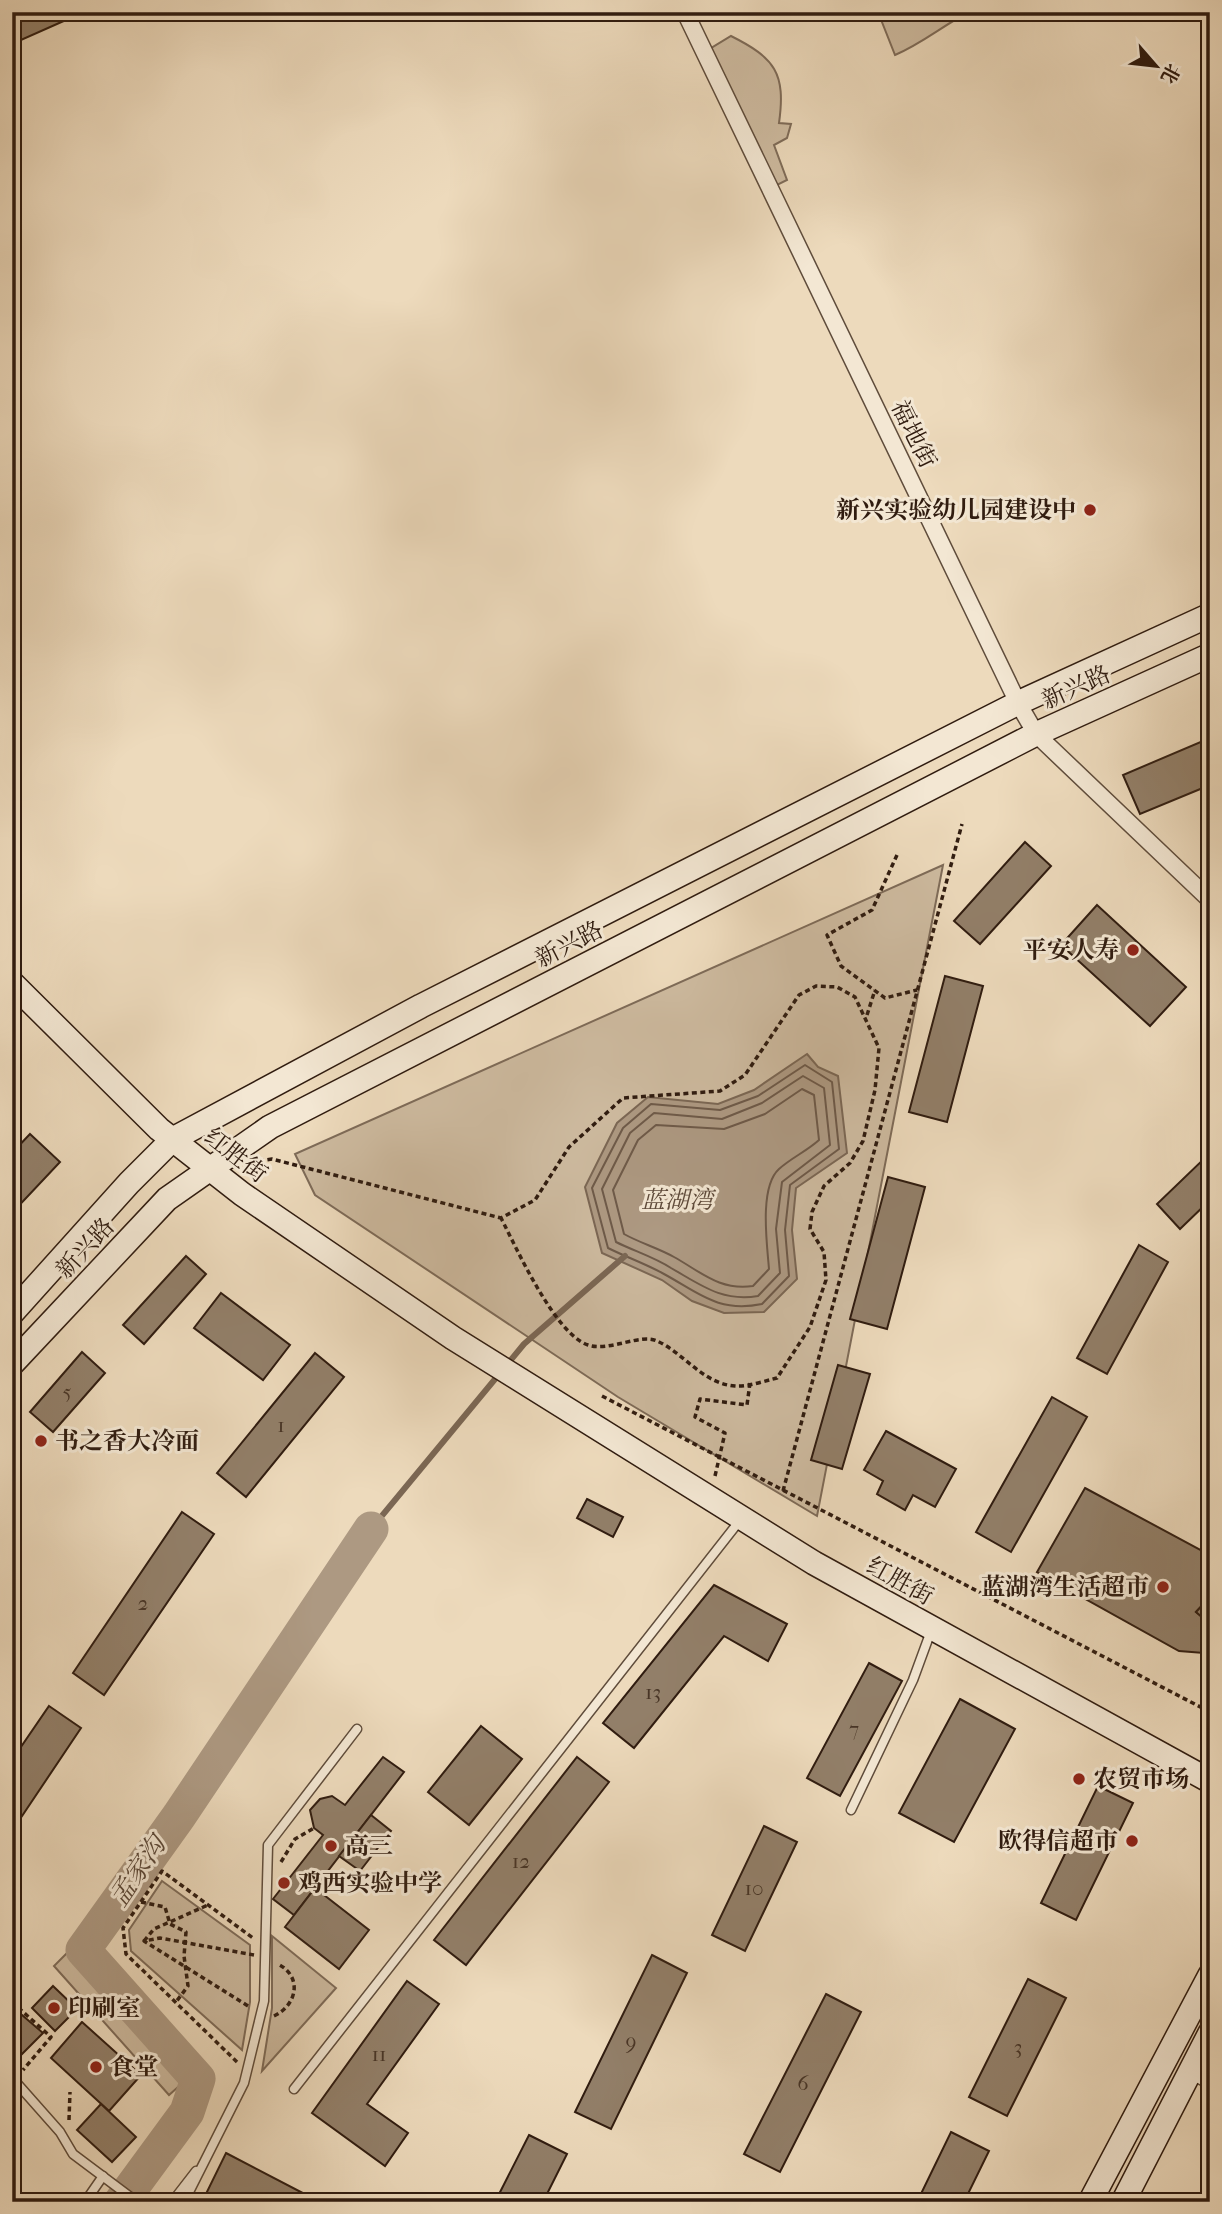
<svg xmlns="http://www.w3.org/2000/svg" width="1222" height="2214" viewBox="0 0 1222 2214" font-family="'IM FELL French Canon','Noto Serif SC',serif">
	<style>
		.green { fill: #cdba9f; stroke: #7e6b58; stroke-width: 2 }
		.water { fill: #ad9982; stroke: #7b6754; stroke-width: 2 }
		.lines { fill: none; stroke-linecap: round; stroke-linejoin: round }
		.shore { stroke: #6e5a49; stroke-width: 2 }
		.stream { stroke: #7b6754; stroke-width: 6 }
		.river { stroke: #ad9982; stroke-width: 35 }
		.building { fill: #927f69; stroke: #301c10; stroke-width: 2 }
		.lane-casing { stroke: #5f4c3b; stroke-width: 11 }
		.street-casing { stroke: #5f4c3b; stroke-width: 19 }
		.secondary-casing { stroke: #301c10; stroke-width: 26 }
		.path { stroke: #301c10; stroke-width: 3.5; stroke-dasharray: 5 3.5; stroke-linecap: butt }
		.lane { stroke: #f3e7d3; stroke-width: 8 }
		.street { stroke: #f3e7d3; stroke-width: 16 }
		.secondary { stroke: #f3e7d3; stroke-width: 23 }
		.poi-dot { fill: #8f2418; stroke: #f3e7d3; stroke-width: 2.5 }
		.labels { text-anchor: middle; stroke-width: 6; stroke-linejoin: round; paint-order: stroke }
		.number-label { font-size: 21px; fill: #483526 }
		.street-label { font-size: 24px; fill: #301c10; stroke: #f3e7d3 }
		.poi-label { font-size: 24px; font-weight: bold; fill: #301c10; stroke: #f3e7d3; text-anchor: start }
		.park-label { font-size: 24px; font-style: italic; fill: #5f4b3b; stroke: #f3e7d3 }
		.water-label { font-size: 26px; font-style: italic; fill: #5c4838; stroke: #f3e7d3 }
	</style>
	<rect width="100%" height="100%" fill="#eddabc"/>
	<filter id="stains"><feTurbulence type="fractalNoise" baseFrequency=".00286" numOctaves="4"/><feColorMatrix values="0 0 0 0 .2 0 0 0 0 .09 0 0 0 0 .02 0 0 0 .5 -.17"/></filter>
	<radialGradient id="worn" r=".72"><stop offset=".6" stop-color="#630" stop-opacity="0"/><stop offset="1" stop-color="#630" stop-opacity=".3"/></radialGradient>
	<g class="green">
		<path d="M878,12H969C942,26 923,43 895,55Z"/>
		<path d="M731,36C775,58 786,73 779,123L791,124L787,138L774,145L787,180L773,187L708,50Z"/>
		<polygon points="943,865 817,1516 618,1397 315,1195 295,1154"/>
		<polygon points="162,1881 250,1945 250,2002 242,2050 131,1951 129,1930"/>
		<polygon points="272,1936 336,1988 262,2071 272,2008"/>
		<polygon points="70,1950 186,2080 169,2095 54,1966"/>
	</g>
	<polygon class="water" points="807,1054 818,1067 838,1076 847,1153 796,1188 792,1230 797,1279 764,1312 724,1313 692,1301 662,1280 602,1253 585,1187 617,1123 648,1097 718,1104 754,1090"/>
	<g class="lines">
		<g class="shore">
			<path d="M805,1065L832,1082L839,1149L790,1185L785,1230L789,1276L762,1304C718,1313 699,1293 664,1274C646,1264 626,1257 608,1248L592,1188L623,1128L651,1104L720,1110L758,1096Z"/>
			<path d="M803,1076L824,1088L830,1145L782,1182L776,1229L780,1273L758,1296C722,1302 701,1285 671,1268C654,1257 634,1251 616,1242L602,1189L630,1133L654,1113L722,1119L762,1103Z"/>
			<path d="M802,1089L814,1095L819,1140C807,1151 791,1158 779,1169C759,1187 767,1244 769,1269L753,1286C720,1291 701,1272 674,1257C658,1248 640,1243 624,1234L613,1190L638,1140L656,1125L724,1129L765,1114Z"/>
		</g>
		<polyline class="stream" points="371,1529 524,1344 625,1256"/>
		<polyline class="river" points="121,2202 187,2112 198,2079 83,1950 179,1816 371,1529"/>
	</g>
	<g class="building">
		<polygon points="12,12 84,12 12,44"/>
		<polygon points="1210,738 1210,785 1140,814 1123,775"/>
		<polygon points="1025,842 1051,866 980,944 954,921"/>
		<polygon points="1097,905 1186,987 1150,1026 1061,945"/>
		<polygon points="945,976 983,986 947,1122 909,1112"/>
		<polygon points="30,1134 60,1162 12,1213 12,1153"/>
		<polygon points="1210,1153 1210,1200 1180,1229 1157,1204"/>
		<polygon points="888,1177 925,1187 887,1329 850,1319"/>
		<polygon points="1139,1245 1168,1262 1107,1374 1077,1358"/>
		<polygon points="186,1256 206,1274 144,1344 123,1325"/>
		<polygon points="221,1293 290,1345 263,1380 194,1328"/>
		<polygon points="82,1352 105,1373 53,1432 30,1412"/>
		<polygon points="315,1353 344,1377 246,1497 217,1473"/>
		<polygon points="838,1365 870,1374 842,1469 811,1460"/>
		<polygon points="1052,1397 1087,1417 1011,1552 976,1532"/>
		<polygon points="886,1431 956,1469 935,1507 913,1495 905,1510 877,1494 883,1481 864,1470"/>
		<polygon points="12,1471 19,1477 12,1485"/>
		<polygon points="1085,1488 1210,1555 1210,1597 1196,1612 1210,1624 1210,1649 1204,1653 1179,1651 1037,1572"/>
		<polygon points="587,1499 623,1517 613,1537 577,1518"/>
		<polygon points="182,1512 214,1534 104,1695 73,1673"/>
		<polygon points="714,1585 787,1624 768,1661 724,1636 634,1748 603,1723"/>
		<polygon points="1210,1597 1210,1624 1196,1612"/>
		<polygon points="869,1663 902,1681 840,1796 807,1778"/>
		<polygon points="960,1699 1015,1729 954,1842 899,1813"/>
		<polygon points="49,1706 81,1728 12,1831 12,1760"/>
		<polygon points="481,1726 522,1759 469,1825 428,1792"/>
		<polygon points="383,1757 404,1772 294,1915 273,1899 323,1835 314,1828 310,1810 320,1799 332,1796 345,1805"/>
		<polygon points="577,1757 609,1782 466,1965 434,1940"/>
		<polygon points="1098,1786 1133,1803 1076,1920 1041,1903"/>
		<polygon points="371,1815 391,1831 360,1871 339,1856"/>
		<polygon points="764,1826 797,1842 745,1951 712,1935"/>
		<polygon points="315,1888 369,1930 339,1969 285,1927"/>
		<polygon points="652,1955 687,1973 611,2129 575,2112"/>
		<polygon points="1028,1979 1066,1998 1007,2116 969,2097"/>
		<polygon points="407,1981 439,2004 367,2104 408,2133 385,2166 312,2113"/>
		<polygon points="53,1986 77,2009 55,2031 32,2008"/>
		<polygon points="826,1994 861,2012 780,2172 744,2154"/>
		<polygon points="15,2009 43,2033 12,2064 12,2012"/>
		<polygon points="82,2022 141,2075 109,2111 51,2058"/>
		<polygon points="101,2104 136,2137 112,2162 77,2130"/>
		<polygon points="951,2132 989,2151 964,2202 917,2202"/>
		<polygon points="529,2135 567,2154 543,2202 495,2202"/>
		<polygon points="226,2153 320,2202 202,2202"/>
	</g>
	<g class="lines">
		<g class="lane-casing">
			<g id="lane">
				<polyline points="851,1810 913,1680 931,1631"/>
				<polyline points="1191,2075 1210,2085"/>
				<polyline points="14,2080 60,2132 73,2154 137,2202"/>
				<polyline points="294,2089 741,1519"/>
				<polyline points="85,2202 103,2176"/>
				<polyline points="172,2202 196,2171"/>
				<polyline points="184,2202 244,2083 264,2001 268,1845 357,1729"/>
			</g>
		</g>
		<g class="street-casing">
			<polyline id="street" points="685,12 1018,703 1036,734 1210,900"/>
		</g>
		<g class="secondary-casing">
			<g id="secondary">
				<polyline points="12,983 159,1129 242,1194 453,1338 814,1563 1210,1781"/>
				<polyline points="12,1313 129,1183 173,1139 421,1006 1018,703 1210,615"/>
				<polyline points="12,1364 167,1199 270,1127 1036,734 1210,655"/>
				<polyline points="1090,2202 1210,1975"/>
				<polyline points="1123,2202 1210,2033"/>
			</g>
		</g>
		<g class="path">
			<polyline points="897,855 872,910 827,935 841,966 885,998 917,990"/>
			<polyline points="867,1015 875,990"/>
			<path d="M259,1161L272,1159L501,1218L535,1200L569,1147L623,1098L720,1091L745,1075L799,995L816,986L837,987L855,997L879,1048L875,1090L863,1141L850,1163L824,1186L812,1212L810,1229L824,1252L826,1280L810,1327L777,1378C764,1381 748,1387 735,1386C703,1384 684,1353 657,1341C641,1333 609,1352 588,1345C555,1334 517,1249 501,1218"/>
			<polyline points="602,1396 1210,1712"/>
			<polyline points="715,1476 725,1433 695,1417 700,1399 747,1405 750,1383"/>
			<polyline points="783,1491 962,824"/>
			<polyline points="281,1862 295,1839 314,1828"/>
			<polyline points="141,1902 165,1907 170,1924 186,1932 184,1956 188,1986 176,2002"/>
			<polyline points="144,1941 154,1929 208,1905"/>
			<polyline points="12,2002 51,2037 23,2070"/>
			<polyline points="248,2006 144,1941 160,1938 254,1955"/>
			<path d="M274,2016C297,2005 303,1977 278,1964"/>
			<polyline points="237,2062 126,1954 123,1928 162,1871 253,1938"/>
			<polyline points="69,2120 70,2092"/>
		</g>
		<use href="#lane" class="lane"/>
		<use href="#street" class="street"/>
		<use href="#secondary" class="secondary"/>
	</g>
	<g class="poi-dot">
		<circle cx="1090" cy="510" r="7"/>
		<circle cx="1133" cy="950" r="7"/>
		<circle cx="41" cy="1441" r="7"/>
		<circle cx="1163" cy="1587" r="7"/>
		<circle cx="1079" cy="1779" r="7"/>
		<circle cx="1132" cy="1841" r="7"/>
		<circle cx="331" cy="1846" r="7"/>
		<circle cx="284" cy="1883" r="7"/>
		<circle cx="54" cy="2008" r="7"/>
		<circle cx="96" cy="2067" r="7"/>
	</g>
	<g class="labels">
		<g class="number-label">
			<text x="67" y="1399">5</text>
			<text x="281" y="1432">1</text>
			<text x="143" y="1610">2</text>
			<text x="653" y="1699">13</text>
			<text x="854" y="1736">7</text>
			<text x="521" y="1868">12</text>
			<text x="754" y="1895">10</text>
			<text x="631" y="2049">9</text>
			<text x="1018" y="2054">3</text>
			<text x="379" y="2061">11</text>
			<text x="803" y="2090">6</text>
		</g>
		<g class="street-label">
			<text transform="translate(914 434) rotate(64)" y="8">福地街</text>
			<text transform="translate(1076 687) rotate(-24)" y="8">新兴路</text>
			<text transform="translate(569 944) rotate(-27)" y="8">新兴路</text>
			<text transform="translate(236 1155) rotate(38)" y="8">红胜街</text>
			<text transform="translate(85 1248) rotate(-47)" y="8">新兴路</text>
			<text transform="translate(900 1581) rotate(29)" y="8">红胜街</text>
		</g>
		<g class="poi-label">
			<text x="1076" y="518" text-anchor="end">新兴实验幼儿园建设中</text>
			<text x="1119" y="958" text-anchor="end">平安人寿</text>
			<text x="55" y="1449">书之香大冷面</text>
			<text x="1149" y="1595" text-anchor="end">蓝湖湾生活超市</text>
			<text x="1093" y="1787">农贸市场</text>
			<text x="1118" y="1849" text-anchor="end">欧得信超市</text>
			<text x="345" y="1854">高三</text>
			<text x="298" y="1891">鸡西实验中学</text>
			<text x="68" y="2016">印刷室</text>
			<text x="110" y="2075">食堂</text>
		</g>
		<g class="park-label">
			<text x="677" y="1208">蓝湖湾</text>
		</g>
		<g class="water-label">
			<text transform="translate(137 1871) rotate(-56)" y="9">孟家沟</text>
		</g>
	</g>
	<rect width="1222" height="2214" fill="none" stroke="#eddabc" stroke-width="42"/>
	<rect x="14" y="14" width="1194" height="2186" fill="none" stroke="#301c10" stroke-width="3.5"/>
	<rect x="21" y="21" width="1180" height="2172" fill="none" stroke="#301c10" stroke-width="2"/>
	<g transform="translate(1156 66) rotate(118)" stroke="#f3e7d3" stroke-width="5" paint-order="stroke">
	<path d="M0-5L12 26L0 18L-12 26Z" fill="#301c10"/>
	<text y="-10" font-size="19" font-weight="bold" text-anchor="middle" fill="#301c10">北</text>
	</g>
	<rect width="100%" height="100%" filter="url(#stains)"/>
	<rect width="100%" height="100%" fill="url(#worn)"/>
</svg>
